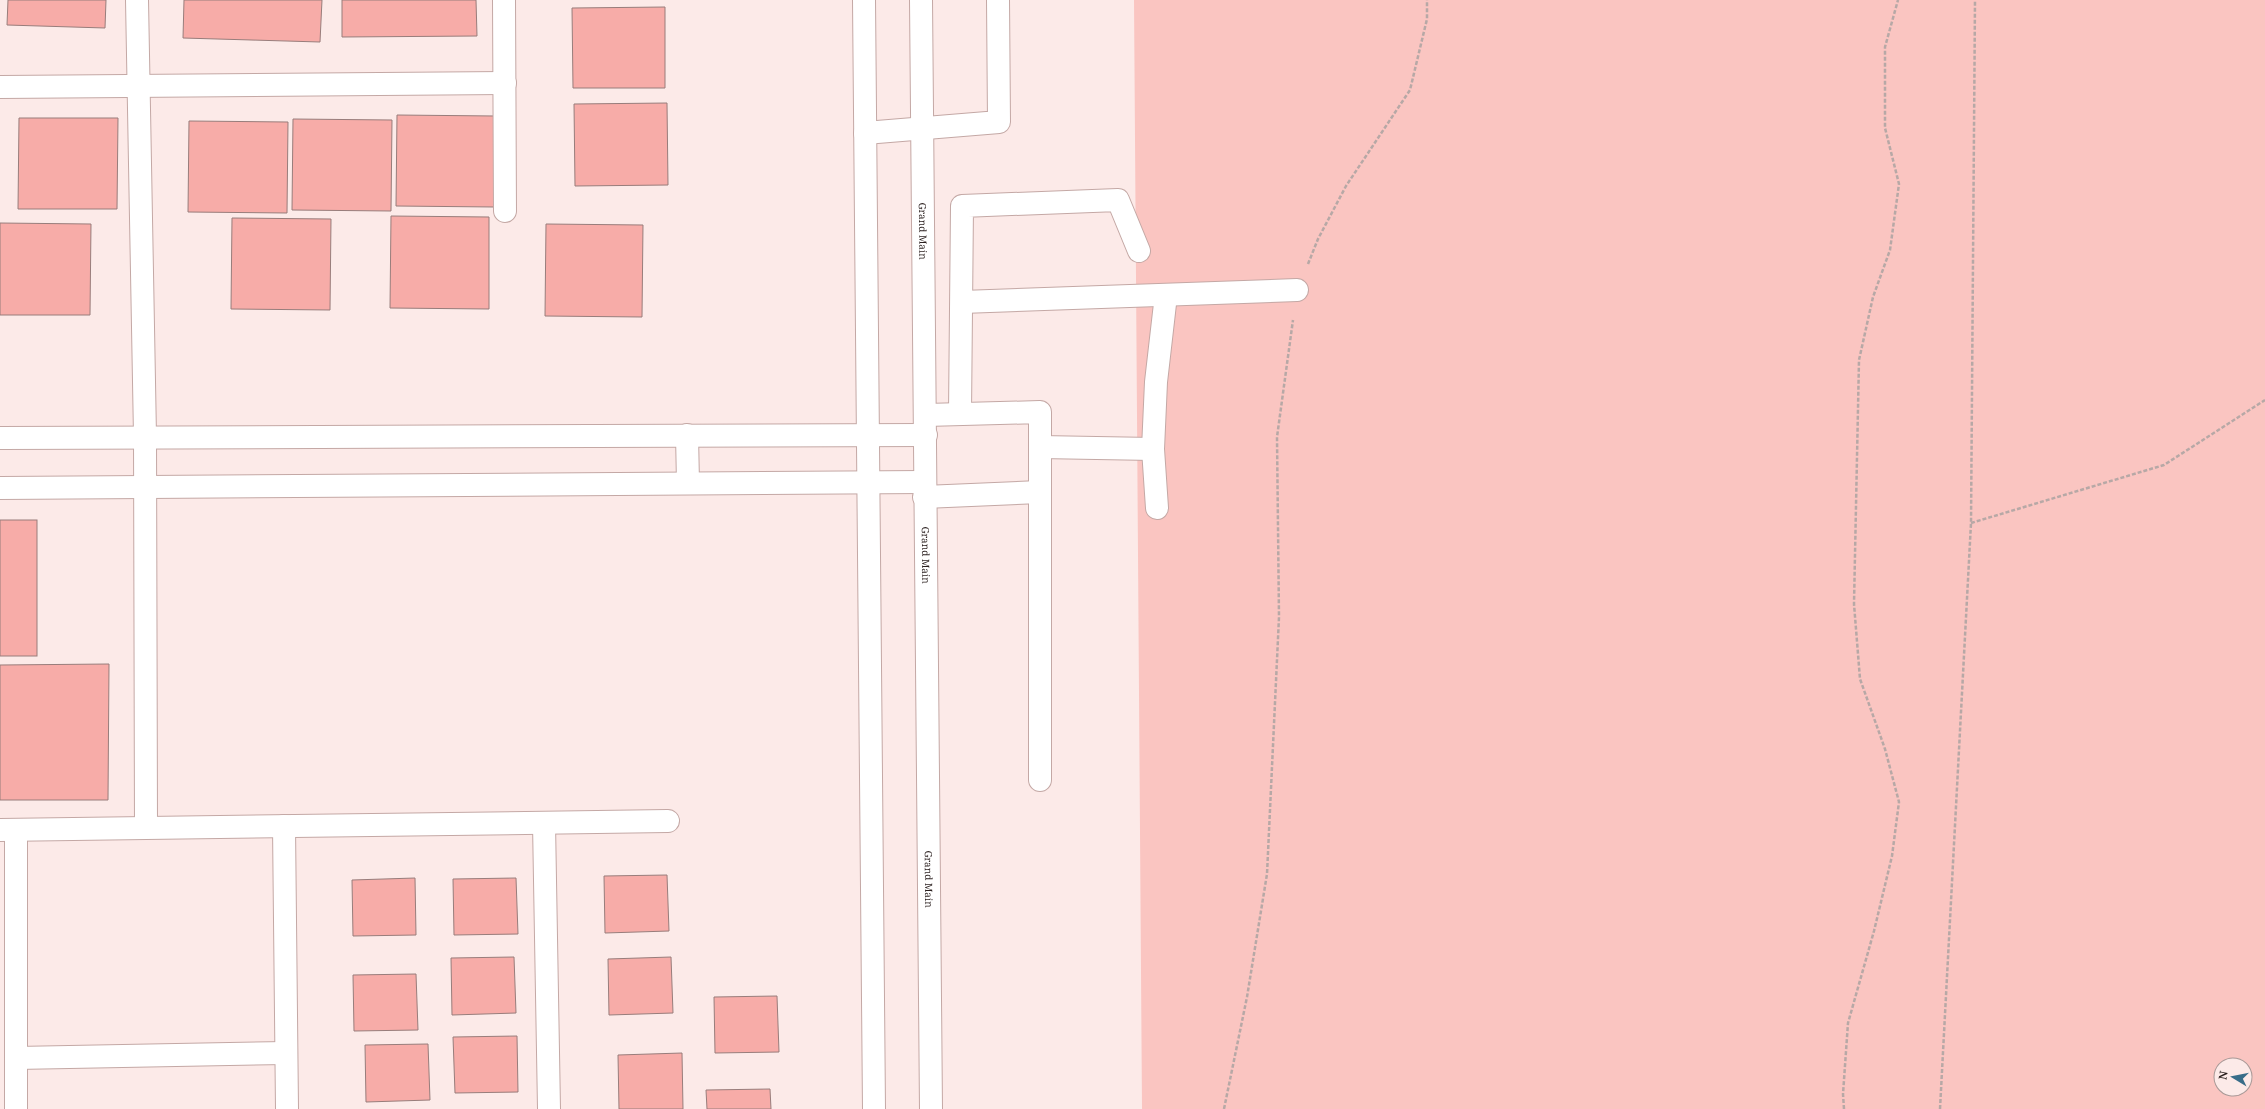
<svg xmlns="http://www.w3.org/2000/svg" width="2265" height="1109" viewBox="0 0 2265 1109" font-family="'Noto Serif',serif">
	<style>
		.green { fill: #fac5c1; fill-rule: evenodd }
		.building { fill: #f7aca8; stroke: #987d7b }
		.lines { fill: none; stroke-linecap: round; stroke-linejoin: round }
		.minor-casing { stroke: #c4a8a5; stroke-width: 24 }
		.path { stroke: #b7a8a6; stroke-width: 2.5; stroke-dasharray: 4 2; stroke-linecap: butt }
		.minor { stroke: #fff; stroke-width: 22 }
		.labels { text-anchor: middle; stroke-width: 4; stroke-linejoin: round; paint-order: stroke }
		.street-label { font-size: 10px; fill: #2a1f1e; stroke: #fceae8 }
	</style>
	<rect width="100%" height="100%" fill="#fceae8"/>
	<path class="green" d="M1134,0H2265V1109H1142ZM2221,1065H2245V1089H2221Z"/>
	<g class="building">
		<polygon points="8,0 106,0 105,28 7,25"/>
		<polygon points="184,0 322,0 320,42 183,38"/>
		<polygon points="342,0 476,0 477,36 342,37"/>
		<polygon points="665,7 665,88 573,88 572,8"/>
		<polygon points="667,103 668,185 575,186 574,104"/>
		<polygon points="397,115 495,116 494,207 396,206"/>
		<polygon points="19,118 118,118 117,209 18,209"/>
		<polygon points="293,119 392,120 391,211 292,210"/>
		<polygon points="189,121 288,122 287,213 188,212"/>
		<polygon points="391,216 489,217 489,309 390,308"/>
		<polygon points="232,218 331,219 330,310 231,309"/>
		<polygon points="0,223 91,224 90,315 0,315"/>
		<polygon points="546,224 643,225 642,317 545,316"/>
		<rect x="0" y="520" width="37" height="136"/>
		<polygon points="109,664 108,800 0,800 0,665"/>
		<polygon points="667,875 669,931 605,933 604,876"/>
		<polygon points="415,878 416,935 353,936 352,880"/>
		<polygon points="516,878 518,934 454,935 453,879"/>
		<polygon points="514,957 516,1013 452,1015 451,958"/>
		<polygon points="671,957 673,1013 609,1015 608,959"/>
		<polygon points="416,974 418,1030 354,1031 353,975"/>
		<polygon points="777,996 779,1052 715,1053 714,997"/>
		<polygon points="517,1036 518,1092 455,1093 453,1037"/>
		<polygon points="428,1044 430,1100 366,1102 365,1045"/>
		<polygon points="682,1053 683,1109 619,1109 618,1055"/>
		<polygon points="770,1089 771,1109 707,1109 706,1090"/>
	</g>
	<g class="lines">
		<g class="minor-casing">
			<g id="minor">
				<polyline points="137,0 145,436 146,827"/>
				<polyline points="504,0 505,211"/>
				<polyline points="864,0 874,1109"/>
				<path id="s1" d="M921,0L931,1109"/>
				<polyline points="0,87 505,83"/>
				<polyline points="865,133 999,122 998,0"/>
				<polyline points="962,302 1297,290"/>
				<polyline points="960,414 962,206 1118,200 1139,251"/>
				<polyline points="926,415 1040,412 1040,780"/>
				<polyline points="687,435 688,483"/>
				<polyline points="0,438 926,435"/>
				<polyline points="1040,447 1153,449"/>
				<polyline points="0,488 925,482"/>
				<polyline points="924,497 1040,492"/>
				<polyline points="1157,508 1153,449 1156,382 1166,295"/>
				<polyline points="544,823 549,1109"/>
				<polyline points="284,826 287,1109"/>
				<polyline points="0,830 668,821"/>
				<polyline points="16,830 16,1109"/>
				<polyline points="16,1058 286,1053"/>
			</g>
		</g>
		<g class="path">
			<polyline points="1308,264 1318,239 1346,186 1410,90 1427,19 1427,0"/>
			<polyline points="1971,523 2164,465 2265,400"/>
			<polyline points="1224,1109 1247,997 1267,874 1279,617 1277,437 1293,320"/>
			<polyline points="1844,1109 1843,1094 1848,1023 1874,931 1892,856 1899,802 1885,749 1860,679 1854,604 1859,360 1873,297 1890,250 1899,184 1885,128 1885,47 1898,0"/>
			<polyline points="1940,1109 1971,523 1975,0"/>
		</g>
		<use href="#minor" class="minor"/>
	</g>
	<g class="labels">
		<g class="street-label">
			<text dy="4" stroke="none"><textPath href="#s1" startOffset="231">Grand Main</textPath></text>
			<text dy="4" stroke="none"><textPath href="#s1" startOffset="555">Grand Main</textPath></text>
			<text dy="4" stroke="none"><textPath href="#s1" startOffset="879">Grand Main</textPath></text>
		</g>
	</g>
	<g transform="translate(2233 1077) rotate(280)"><circle r="19" fill="#fceae8" stroke="#a89997"/>
	<path d="M0-3L7 15L0 10L-7 15Z" fill="#386d89"/>
	<text y="-6" font-size="11" font-weight="bold" text-anchor="middle" fill="#2a1f1e">N</text>
	</g>
</svg>
